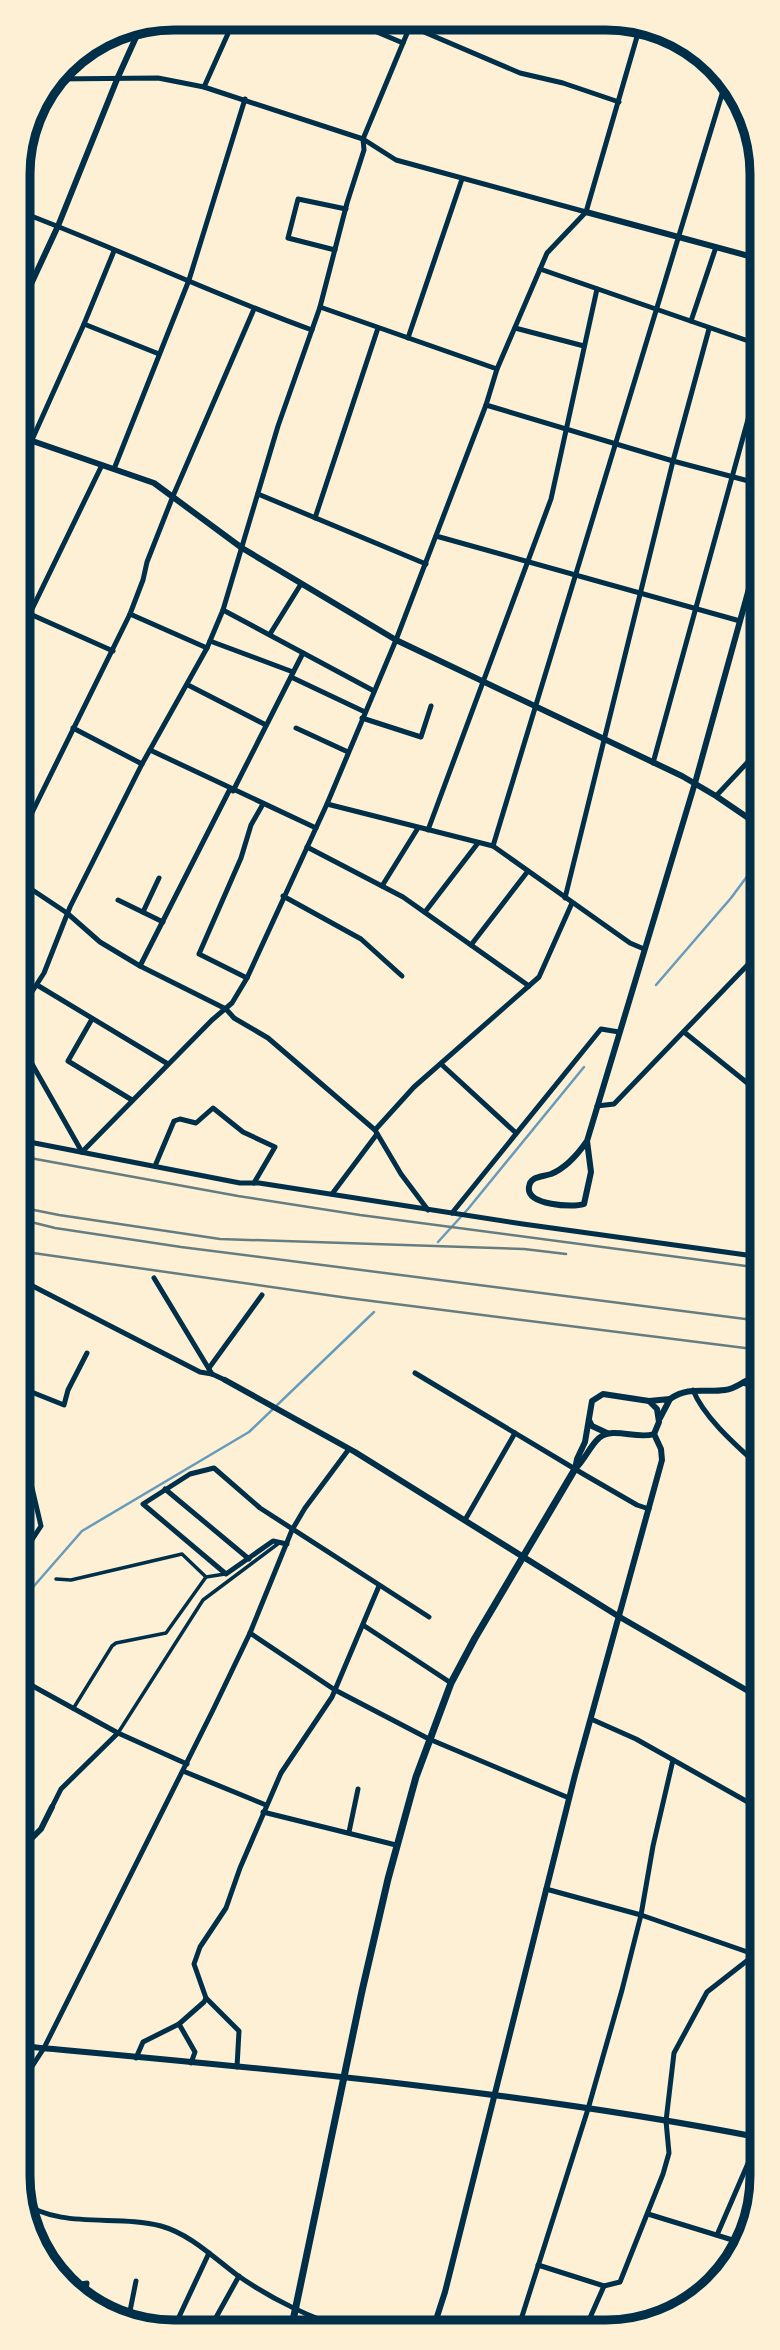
<svg xmlns="http://www.w3.org/2000/svg" width="780" height="2350" viewBox="0 0 780 2350" font-family="'Varela Round',sans-serif">
	<style>
		.lines { fill: none; stroke-linecap: round; stroke-linejoin: round }
		.stream { stroke: #669bbc; stroke-width: 2.5 }
		.pedestrian { stroke: #003049; stroke-width: 3.5 }
		.minor { stroke: #003049; stroke-width: 5 }
		.tertiary { stroke: #003049; stroke-width: 6 }
		.secondary { stroke: #003049; stroke-width: 7 }
		.rail { stroke: #657d81; stroke-width: 2.5 }
		.rim { fill: none; stroke: #003049; stroke-width: 9 }
	</style>
	<rect width="100%" height="100%" fill="#fdf0d5"/>
	<g class="lines">
		<g class="stream">
			<polyline points="656,985 731,898 760,859"/>
			<polyline points="438,1242 468,1209 584,1067"/>
			<polyline points="20,1602 82,1531 249,1432 374,1312"/>
		</g>
		<g class="pedestrian">
			<polyline points="56,1579 71,1580 182,1554 206,1577"/>
			<polyline points="73,1709 112,1646 116,1643 166,1633 206,1577 225,1574"/>
			<polyline points="118,1733 203,1600 279,1543"/>
		</g>
		<g class="minor">
			<polyline points="346,19 403,43"/>
			<polyline points="410,26 520,73 563,83 619,102"/>
			<polyline points="53,79 158,78 204,87 363,139 396,160 586,212"/>
			<polyline points="204,87 235,18"/>
			<polyline points="722,96 737,100"/>
			<path d="M18,211C117,248 212,294 312,330"/>
			<polyline points="335,250 288,238 298,199 346,209"/>
			<polyline points="752,257 760,226"/>
			<polyline points="540,269 760,345"/>
			<polyline points="18,286 28,290"/>
			<polyline points="320,307 497,369"/>
			<polyline points="691,321 716,247"/>
			<polyline points="84,324 159,354"/>
			<polyline points="515,328 584,346"/>
			<polyline points="408,338 462,179"/>
			<polyline points="486,405 673,461 760,484"/>
			<polyline points="114,469 189,280 245,99"/>
			<polyline points="18,471 84,324 114,251"/>
			<polyline points="258,494 426,564"/>
			<polyline points="315,518 378,328"/>
			<polyline points="436,536 740,621"/>
			<polyline points="223,610 374,691"/>
			<polyline points="30,614 113,651"/>
			<polyline points="130,614 207,648"/>
			<polyline points="270,634 301,584"/>
			<polyline points="18,638 102,465"/>
			<polyline points="210,641 293,672"/>
			<polyline points="291,677 365,712"/>
			<polyline points="188,685 266,725"/>
			<polyline points="362,718 421,737 431,706"/>
			<polyline points="73,728 142,764"/>
			<polyline points="296,728 348,752"/>
			<polyline points="150,750 316,828"/>
			<polyline points="653,763 760,376"/>
			<polyline points="233,791 303,653"/>
			<polyline points="716,796 760,749"/>
			<polyline points="327,804 493,846 630,943 644,949"/>
			<polyline points="428,830 551,499 597,289"/>
			<polyline points="19,839 130,614 143,580 147,562 173,496 254,309"/>
			<polyline points="493,846 726,81"/>
			<polyline points="307,847 403,897 529,986"/>
			<polyline points="19,881 67,913 100,942 140,966 226,1009 234,1018 268,1038 375,1130 401,1174 428,1210"/>
			<polyline points="382,886 418,828"/>
			<polyline points="283,896 361,939 402,976"/>
			<polyline points="565,898 673,461 709,329"/>
			<polyline points="118,900 163,922"/>
			<polyline points="143,912 159,878"/>
			<polyline points="425,912 478,843"/>
			<polyline points="471,945 528,871"/>
			<polyline points="140,966 230,789"/>
			<polyline points="247,978 199,954 241,858 251,825 263,804"/>
			<polyline points="37,985 168,1064"/>
			<polyline points="19,1012 44,973 70,907 142,764 207,648 223,610 278,426 320,307 347,203 364,150 363,139 413,19"/>
			<polyline points="92,1019 68,1061 132,1100"/>
			<polyline points="684,1032 761,1094"/>
			<polyline points="19,1041 82,1152"/>
			<polyline points="441,1064 516,1133"/>
			<polyline points="597,1106 614,1104 761,951"/>
			<polyline points="375,1130 414,1087 539,977 572,903"/>
			<polyline points="19,1140 240,1183 259,1183 523,1224 761,1257"/>
			<polyline points="82,1152 212,1020 232,1003 247,978 327,804 396,640 486,405 497,369 547,253 586,212 641,23"/>
			<polyline points="155,1166 174,1121 180,1119 196,1123 213,1108 243,1132 275,1147 254,1183"/>
			<polyline points="332,1194 377,1134"/>
			<polyline points="452,1213 601,1029 619,1032"/>
			<polyline points="154,1278 212,1374"/>
			<polyline points="19,1279 200,1372 212,1374 225,1380"/>
			<polyline points="209,1368 262,1295"/>
			<polyline points="415,1373 585,1475 637,1505 649,1509"/>
			<polyline points="19,1387 64,1405 68,1390 87,1353"/>
			<path d="M693,1390C704,1418 738,1447 761,1468"/>
			<polyline points="20,1468 28,1471 29,1475 41,1526 20,1558"/>
			<polyline points="165,1489 249,1559"/>
			<polyline points="465,1520 515,1433"/>
			<polyline points="287,1544 273,1541 226,1574 143,1504 190,1474 214,1468 260,1508 429,1617"/>
			<polyline points="363,1625 451,1683"/>
			<polyline points="250,1633 335,1690 429,1739 569,1798"/>
			<polyline points="20,1679 118,1733 187,1764"/>
			<polyline points="591,1719 636,1739 762,1810"/>
			<polyline points="183,1771 266,1805"/>
			<polyline points="52,1807 61,1789 118,1733"/>
			<polyline points="263,1812 396,1845"/>
			<polyline points="349,1832 358,1789"/>
			<polyline points="546,1889 641,1915 762,1957"/>
			<polyline points="206,1998 239,2031 237,2067"/>
			<polyline points="179,2024 195,2052 191,2063"/>
			<polyline points="136,2058 143,2042 179,2024 204,2002 206,1998 194,1964 200,1947 226,1908 240,1868 281,1773 332,1697 379,1586"/>
			<polyline points="20,2085 44,2048 213,1710 250,1633 292,1530 305,1508 349,1449"/>
			<path d="M21,2201C60,2230 117,2214 161,2226C190,2234 214,2258 237,2275C270,2298 313,2320 352,2330"/>
			<polyline points="648,2214 739,2242"/>
			<polyline points="717,2235 762,2131"/>
			<polyline points="538,2265 604,2286 620,2282 663,2174 669,2153 666,2121 674,2053 707,1992 762,1949"/>
			<polyline points="64,2287 87,2283 85,2298"/>
			<polyline points="128,2321 136,2281"/>
			<polyline points="518,2329 588,2109 622,1990 641,1915 653,1846 673,1760"/>
			<polyline points="585,2329 604,2286"/>
			<polyline points="192,2330 178,2319 209,2253"/>
			<polyline points="209,2330 239,2276"/>
		</g>
		<g class="tertiary">
			<polyline points="586,212 760,259"/>
			<polyline points="18,312 58,226 118,77 142,24"/>
			<polyline points="18,436 154,483 242,548 396,640 682,776 716,796 760,826"/>
			<path d="M587,1141L591,1172L584,1204C573,1208 526,1205 529,1187C530,1176 542,1177 551,1174C566,1168 578,1154 587,1141L695,783L760,549"/>
			<polyline points="225,1380 355,1452 618,1616 762,1699"/>
			<polyline points="744,1383 761,1386"/>
			<path d="M603,1394L649,1401L657,1409L659,1422L654,1434C637,1440 613,1426 599,1438C589,1447 585,1460 575,1469L577,1459L585,1442L592,1401Z"/>
			<path d="M670,1399C689,1386 704,1393 725,1390C740,1388 746,1376 761,1378"/>
			<polyline points="649,1401 670,1399 660,1418"/>
			<polyline points="589,1420 592,1426 607,1433"/>
			<polyline points="20,1850 41,1829 52,1807"/>
			<path d="M20,2046C269,2069 517,2090 762,2138"/>
			<polyline points="433,2329 445,2292 575,1775 662,1460 661,1449 654,1434"/>
		</g>
		<polyline class="secondary" points="291,2330 362,1991 388,1879 416,1777 451,1683 475,1638 575,1469"/>
		<g class="rail">
			<polyline points="19,1156 238,1196 360,1215 761,1268"/>
			<polyline points="19,1207 59,1215 220,1239 524,1249 566,1254"/>
			<polyline points="19,1219 55,1228 181,1247 761,1321"/>
			<polyline points="19,1251 348,1298 761,1350"/>
		</g>
	</g>
	<path d="M0 0H780V2350H0ZM174 30H606A144 144 0 0 1 750 174V2176A144 144 0 0 1 606 2320H174A144 144 0 0 1 30 2176V174A144 144 0 0 1 174 30Z" fill="#fdf0d5" fill-rule="evenodd"/>
	<path class="rim" d="M174 30H606A144 144 0 0 1 750 174V2176A144 144 0 0 1 606 2320H174A144 144 0 0 1 30 2176V174A144 144 0 0 1 174 30Z"/>
</svg>
